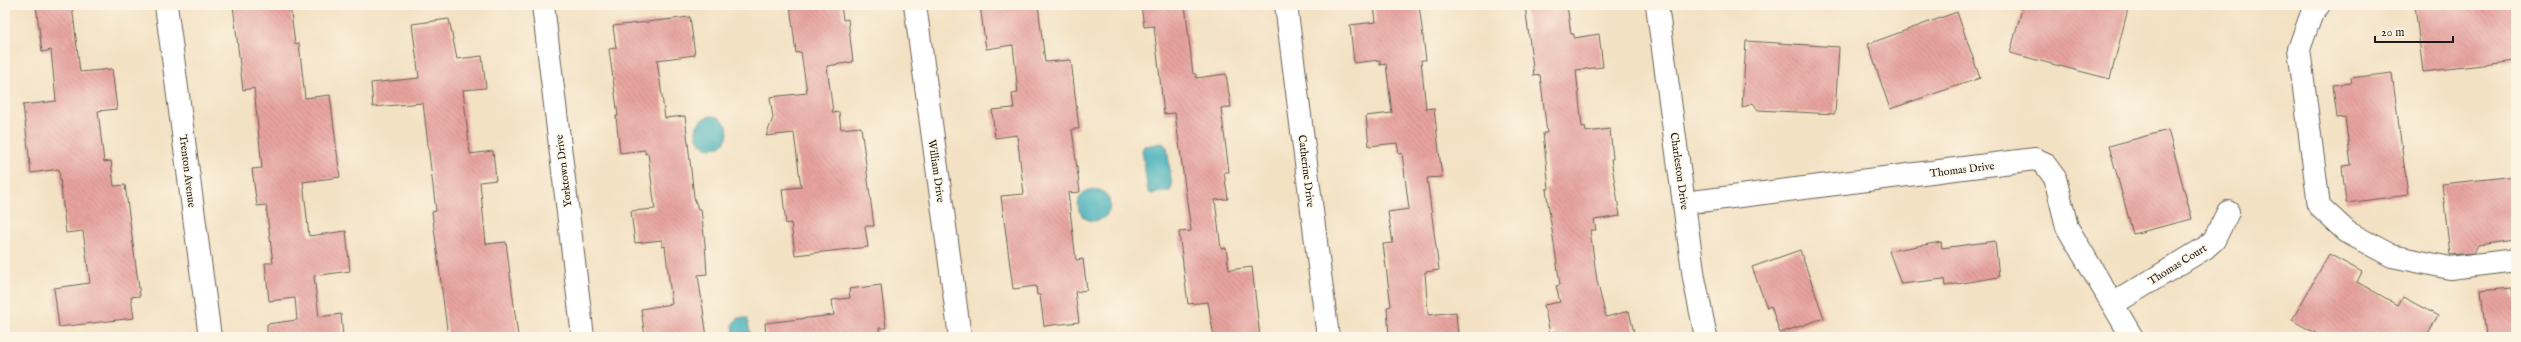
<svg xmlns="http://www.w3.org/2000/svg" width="2521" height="342" viewBox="0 0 2521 342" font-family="'IM FELL English',serif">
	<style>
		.water { fill: #3fafba; stroke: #2e666b }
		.building { fill: url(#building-back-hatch) }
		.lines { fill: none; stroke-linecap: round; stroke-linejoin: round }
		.minor-casing { stroke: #676156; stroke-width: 24 }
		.minor { stroke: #fff; stroke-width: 22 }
		.labels { text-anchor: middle; stroke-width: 3; stroke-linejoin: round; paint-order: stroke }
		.street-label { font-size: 11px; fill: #1c1c1c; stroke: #fcf5e5 }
	</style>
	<defs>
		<pattern id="building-back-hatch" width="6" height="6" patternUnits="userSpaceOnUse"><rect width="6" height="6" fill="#e7a39f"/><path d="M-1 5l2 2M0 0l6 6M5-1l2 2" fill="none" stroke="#c68c88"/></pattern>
	</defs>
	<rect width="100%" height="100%" fill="#fcf5e5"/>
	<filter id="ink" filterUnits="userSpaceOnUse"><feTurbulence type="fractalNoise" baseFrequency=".025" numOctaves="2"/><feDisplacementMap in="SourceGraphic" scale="8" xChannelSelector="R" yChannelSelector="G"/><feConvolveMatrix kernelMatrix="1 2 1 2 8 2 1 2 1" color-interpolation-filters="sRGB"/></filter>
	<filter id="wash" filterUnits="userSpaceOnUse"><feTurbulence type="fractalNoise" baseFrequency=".012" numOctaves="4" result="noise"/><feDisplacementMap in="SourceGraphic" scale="16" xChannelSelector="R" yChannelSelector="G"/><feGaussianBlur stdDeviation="0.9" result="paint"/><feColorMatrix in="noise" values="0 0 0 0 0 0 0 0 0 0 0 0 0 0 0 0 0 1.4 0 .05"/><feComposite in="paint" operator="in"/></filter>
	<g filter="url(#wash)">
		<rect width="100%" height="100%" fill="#f3e1c3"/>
		<g class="water">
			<circle cx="712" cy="132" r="16"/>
			<polygon points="1163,143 1167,147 1172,187 1170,191 1151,194 1148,192 1142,150 1144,146"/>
			<circle cx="1094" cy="205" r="16"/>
			<polygon points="738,318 747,318 751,337 734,337 733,323"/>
		</g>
		<g id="blocks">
			<g class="building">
				<polygon points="36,5 72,5 80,72 112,69 117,109 98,111 104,162 111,161 114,186 125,185 140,296 131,297 134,318 59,327 54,288 90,283 83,231 66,233 59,169 31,173 23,105 56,101 51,50 42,52"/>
				<polygon points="233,5 290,5 295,44 299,43 305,98 330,95 340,177 303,182 309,236 346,231 350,271 314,276 319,317 341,314 343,337 267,337 267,324 297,320 295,298 269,301 265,263 273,263 266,205 257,206 252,169 262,168 254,88 243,90"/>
				<polygon points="790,5 841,5 843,20 848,19 853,62 827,66 833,113 839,112 841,129 861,127 874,226 865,226 868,247 795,255 791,223 786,224 782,189 801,187 794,133 766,136 773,118 770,97 807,93 801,52 796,53"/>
				<polygon points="980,5 1038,5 1045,62 1071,60 1079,129 1072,129 1080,192 1068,193 1076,260 1083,259 1087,290 1075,292 1079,322 1044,326 1040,295 1037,295 1036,286 1013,289 1001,196 1024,194 1017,135 995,138 992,110 1014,108 1012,94 1018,93 1013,45 986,49"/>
				<polygon points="1141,5 1185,5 1193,74 1196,74 1196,78 1226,74 1231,107 1221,108 1229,172 1224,172 1228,199 1215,200 1221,249 1226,248 1229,270 1252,267 1260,337 1214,337 1208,302 1188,304 1179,232 1191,231 1175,113 1164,114 1154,26 1144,27"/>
				<polygon points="1374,5 1419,5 1426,60 1421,60 1426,109 1434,108 1442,177 1427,178 1439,270 1425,272 1428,315 1456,312 1458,337 1389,337 1387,307 1391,306 1383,244 1393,243 1388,212 1409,209 1402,153 1399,154 1397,143 1369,146 1366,116 1392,113 1386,64 1380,65 1380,60 1354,63 1350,25 1376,22"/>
				<polygon points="1525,5 1567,5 1571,34 1574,34 1574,38 1599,34 1603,67 1576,70 1582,127 1585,126 1586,132 1610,129 1613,159 1611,159 1620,216 1594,220 1596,230 1590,230 1597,281 1606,317 1629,311 1635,337 1556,337 1556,331 1550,333 1544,305 1560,302 1556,286 1560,285 1546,189 1549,189 1543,133 1547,133 1540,75 1534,76"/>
				<polygon points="2023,5 2129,5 2110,79 2010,53"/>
				<polygon points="2415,5 2516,5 2516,61 2423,72"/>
				<polygon points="1957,12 1980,78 1890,109 1868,44"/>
				<polygon points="690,17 695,55 657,60 665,118 685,116 694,197 698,209 701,209 705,244 707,274 698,275 707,337 645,337 641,309 672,304 665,246 662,247 662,240 635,243 631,211 655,209 648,153 645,154 645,150 620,153 616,116 618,116 609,49 616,48 613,26"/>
				<polygon points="449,19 457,59 482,56 486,88 463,90 470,154 493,151 496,180 480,182 486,244 506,242 518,337 448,337 432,212 436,211 423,103 373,107 371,83 419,78 412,24"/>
				<polygon points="1746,41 1839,47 1835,114 1758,110 1753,103 1742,108"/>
				<polygon points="2392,73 2408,195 2346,203 2342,166 2351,165 2345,117 2337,118 2333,85 2351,83 2350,78"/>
				<polygon points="2168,130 2192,219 2133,234 2109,146"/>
				<polygon points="2516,176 2516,240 2478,245 2474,253 2450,255 2442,184"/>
				<polygon points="1995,241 1999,277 1945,286 1944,279 1901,284 1889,251 1941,242 1942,248"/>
				<polygon points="1800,250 1824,318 1780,333 1771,306 1767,308 1752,267"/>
				<polygon points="2329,254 2362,272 2357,282 2398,305 2403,297 2438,316 2426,337 2322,337 2292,320"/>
				<polygon points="881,285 886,328 879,328 880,337 766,337 765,323 834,315 832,300 850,298 849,289"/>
				<polygon points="2512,287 2513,298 2516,298 2516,337 2486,337 2481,290"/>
			</g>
		</g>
	</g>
	<g filter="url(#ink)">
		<use href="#blocks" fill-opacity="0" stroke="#676156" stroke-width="1"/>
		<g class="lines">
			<g class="minor-casing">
				<g id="minor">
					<polyline points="166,5 210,337"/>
					<polyline points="543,5 583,337"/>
					<polyline points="915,5 960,337"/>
					<polyline points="1286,5 1328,337"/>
					<polyline points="1657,5 1694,278 1706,337"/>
					<polyline points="2319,5 2312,13 2299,49 2319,206 2347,232 2392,256 2450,268 2516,260"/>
					<polyline points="1684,203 2035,159 2044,163 2055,178 2067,227 2132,337"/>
					<polyline points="2113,304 2205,248 2214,240 2228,212"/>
				</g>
			</g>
			<use href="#minor" class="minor"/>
		</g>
	</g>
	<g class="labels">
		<g class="street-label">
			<text transform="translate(1962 169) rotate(-7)" y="4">Thomas Drive</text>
			<text transform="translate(188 171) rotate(83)" y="4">Trenton Avenue</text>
			<text transform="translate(563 171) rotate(-97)" y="4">Yorktown Drive</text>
			<text transform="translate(937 171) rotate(82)" y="4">William Drive</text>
			<text transform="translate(1307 171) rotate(83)" y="4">Catherine Drive</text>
			<text transform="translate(1680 171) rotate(82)" y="4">Charleston Drive</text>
			<text transform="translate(2177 264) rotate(-32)" y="4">Thomas Court</text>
		</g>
	</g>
	<rect width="2521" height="342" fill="none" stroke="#fcf5e5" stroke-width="20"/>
	<path d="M2375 36v6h78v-6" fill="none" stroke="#1c1c1c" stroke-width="2"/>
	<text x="2381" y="36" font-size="12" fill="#1c1c1c" stroke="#fcf5e5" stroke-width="3" paint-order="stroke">20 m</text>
</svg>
